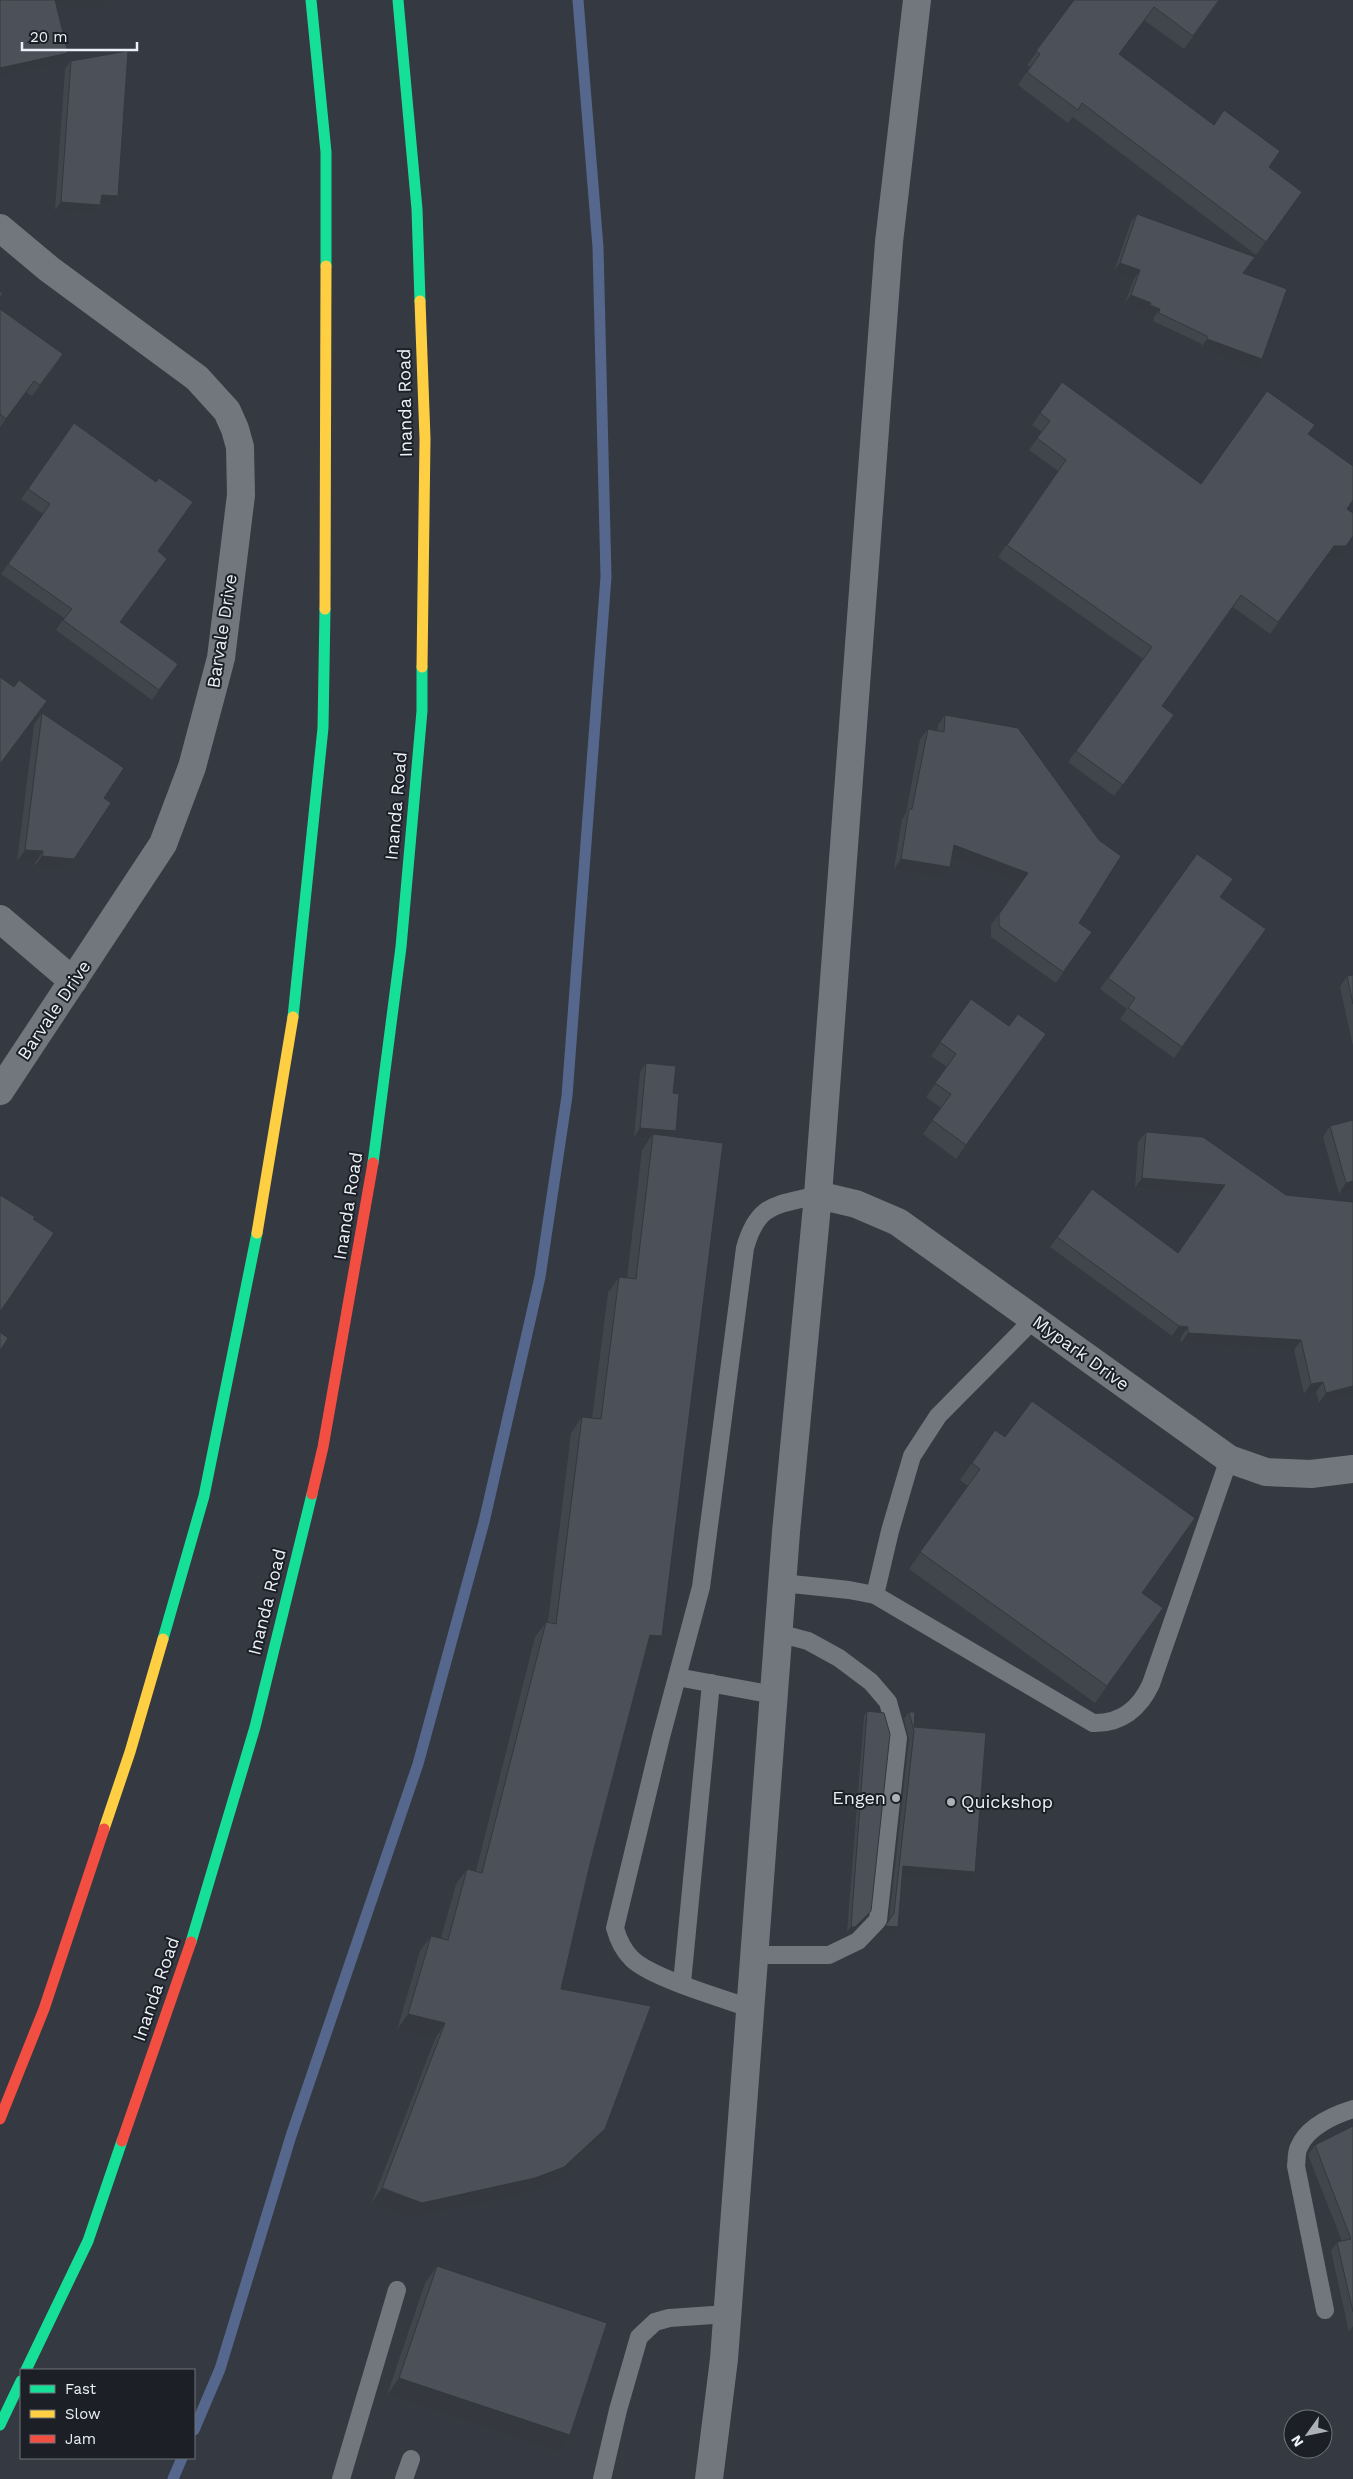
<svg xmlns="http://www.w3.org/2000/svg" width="1353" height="2479" viewBox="0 0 1353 2479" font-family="'Work Sans',sans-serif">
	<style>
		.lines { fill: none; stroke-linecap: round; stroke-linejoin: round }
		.stream { stroke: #55678d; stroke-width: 11 }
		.lane { stroke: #72767d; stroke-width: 18 }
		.street { stroke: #72767d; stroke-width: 28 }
		.fast { stroke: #16e098; stroke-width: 11 }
		.slow { stroke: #ffcf43; stroke-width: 11 }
		.jam { stroke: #f24e42; stroke-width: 11 }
		.wall { fill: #41454c }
		.shaded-wall { fill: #35383e }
		.building { fill: #4c5058; stroke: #35383e }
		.poi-dot { fill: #abb0b9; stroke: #1c1f25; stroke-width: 2 }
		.labels { text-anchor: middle; stroke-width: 4; stroke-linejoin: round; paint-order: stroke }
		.street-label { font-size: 18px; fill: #ebf0f9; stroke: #1c1f25 }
		.poi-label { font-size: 18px; fill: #ebf0f9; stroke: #1c1f25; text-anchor: end }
	</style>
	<rect width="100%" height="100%" fill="#353941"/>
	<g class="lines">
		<g class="stream">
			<polyline points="194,2430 220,2369 291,2136 418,1764 484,1522 540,1277 567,1096 606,577 598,247 578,0"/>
			<polyline points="173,2479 182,2458"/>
		</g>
		<g class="lane">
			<path d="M782,1583L849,1590L875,1595L1093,1723C1121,1724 1140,1708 1151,1684L1229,1459"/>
			<polyline points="875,1595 890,1531 912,1456 938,1416 1034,1319"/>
			<polyline points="677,1677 774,1695"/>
			<polyline points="754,1955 829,1955 858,1941 878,1920 898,1738 888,1702 871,1682 839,1658 808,1641 778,1633"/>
			<polyline points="682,1983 711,1683"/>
			<path d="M750,2008C721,1998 652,1978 632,1959C624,1951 618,1939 615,1928L661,1737L701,1587L745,1248C758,1202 776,1206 818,1195"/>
			<path d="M1325,2310L1296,2166C1297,2160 1296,2152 1299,2147C1307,2127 1334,2115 1353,2109"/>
			<polyline points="341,2479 397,2290"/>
			<polyline points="404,2479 411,2459"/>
			<polyline points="602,2479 618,2410 639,2337 655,2322 669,2318 728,2314"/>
		</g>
		<g class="street">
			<polyline points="0,228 49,269 197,378 227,411 235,429 240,447 241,495 221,658 192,767 163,844 0,1091"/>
			<polyline points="0,919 73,981"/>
			<polyline points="818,1195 856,1204 898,1222 1229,1459 1266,1472 1311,1474 1353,1469"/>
			<polyline points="709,2479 724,2359 786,1532 818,1195 889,242 917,0"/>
		</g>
		<g class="fast">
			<polyline points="311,0 326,152 326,266"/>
			<polyline points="398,0 417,209 420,301"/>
			<polyline points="293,1017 323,728 325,609"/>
			<polyline points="373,1163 401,947 422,711 422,667"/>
			<polyline points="163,1639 204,1496 257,1233"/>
			<polyline points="191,1942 255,1727 312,1494"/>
			<polyline points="26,2370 88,2241 122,2141"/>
			<polyline points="0,2425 21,2381"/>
		</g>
		<g class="slow">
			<polyline points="420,301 425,439 422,667"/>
			<polyline points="325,609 326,266"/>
			<polyline points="257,1233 293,1017"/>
			<polyline points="104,1829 130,1752 163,1639"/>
		</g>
		<g class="jam">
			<polyline points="312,1494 323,1447 373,1163"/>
			<polyline points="0,2119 44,2009 104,1829"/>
			<polyline points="122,2141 191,1942"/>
		</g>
	</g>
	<g class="wall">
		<polygon points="1074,0 1220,0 1184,49 1144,20 1119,54 1302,192 1256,255 1073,117 1068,123 1018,85 1030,67 1027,65"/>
		<polygon points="71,61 118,196 112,205 101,204 95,213 55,210 65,69"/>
		<polygon points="1137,214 1244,273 1256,368 1201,348 1202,344 1153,321 1154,317 1144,314 1145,312 1125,303 1134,279 1114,271 1131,222"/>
		<polygon points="0,309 55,366 32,396 26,392 0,427"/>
		<polygon points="1062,382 1201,484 1308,434 1347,509 1338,557 1326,557 1270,634 1233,607 1162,706 1174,715 1114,796 1068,762 1143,659 998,557 1058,471 1029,450 1042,432 1032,425"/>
		<polygon points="74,423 158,552 120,622 178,664 152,700 56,630 64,618 1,574 43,514 21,499"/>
		<polygon points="42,713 104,798 74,859 66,870 34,867 35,863 17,862 34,725"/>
		<polygon points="945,715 1079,923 1092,932 1056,983 991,937 991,925 1020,884 952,857 950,867 943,878 894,869 902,819 906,813 920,739 928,729 937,731 938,725"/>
		<polygon points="1197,854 1220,898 1266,929 1174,1058 1120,1019 1127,1009 1100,989"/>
		<polygon points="1353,975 1353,1046 1340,987 1347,976"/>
		<polygon points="971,999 1009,1026 1046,1034 956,1159 923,1134 941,1108 926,1097 947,1067 931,1056"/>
		<polygon points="646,1063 673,1093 676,1131 672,1137 662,1636 651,1652 646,1651 590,1864 561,1989 594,2145 554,2183 524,2194 411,2218 371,2204 435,2039 397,2030 420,1951 431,1936 441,1938 456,1884 467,1869 476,1871 535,1637 546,1622 548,1622 571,1433 582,1417 592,1418 608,1293 619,1277 627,1278 642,1150 650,1138 634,1137 640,1072"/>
		<polygon points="1353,1120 1353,1190 1339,1194 1323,1137 1330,1126"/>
		<polygon points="1146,1132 1203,1137 1353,1394 1319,1403 1316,1392 1304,1394 1294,1350 1181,1343 1181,1337 1172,1336 1050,1247 1092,1189 1178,1253 1218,1196 1135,1188 1138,1142"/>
		<polygon points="995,1430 1142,1593 1163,1608 1095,1703 909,1569 968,1486 960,1480"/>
		<polygon points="867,1711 868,1915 852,1932 847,1932 864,1716"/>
		<polygon points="909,1712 970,1880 902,1874 893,1935 879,1934 889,1921 909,1739 904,1719"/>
		<polygon points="1353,2126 1353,2331 1349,2332 1331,2251 1337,2242 1342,2241 1308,2155 1315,2145"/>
		<polygon points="437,2266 570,2435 558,2452 387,2395 425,2283"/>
	</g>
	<g class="shaded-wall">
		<polygon points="52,0 104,0 99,7 49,5"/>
		<polygon points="68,53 62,61 0,75 0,68"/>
		<polygon points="102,195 118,196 112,205 96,203"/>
		<polygon points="61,202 100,205 95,213 55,210"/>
		<polygon points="1120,263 1140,270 1134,279 1114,271"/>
		<polygon points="1131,295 1151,303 1145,312 1125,303"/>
		<polygon points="1150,305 1160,309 1154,317 1144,314"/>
		<polygon points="1207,339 1262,359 1256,368 1201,348"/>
		<polygon points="1334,546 1346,546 1338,557 1326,557 1270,634"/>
		<polygon points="954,845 1028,873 1020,884 947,855"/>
		<polygon points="25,850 43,851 35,863 17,862"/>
		<polygon points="42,856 74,859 66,870 34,867"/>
		<polygon points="901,859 950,867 943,878 894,869"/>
		<polygon points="640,1128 676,1131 669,1140 653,1134 650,1138 634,1137"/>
		<polygon points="1142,1178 1225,1185 1218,1196 1135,1188"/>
		<polygon points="1353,1181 1353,1190 1339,1194 1346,1183"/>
		<polygon points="1179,1326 1188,1327 1181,1337 1172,1336"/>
		<polygon points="1188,1333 1301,1340 1294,1350 1181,1343"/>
		<polygon points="1323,1382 1316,1392 1304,1394 1311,1384"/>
		<polygon points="1353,1386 1353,1394 1319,1403 1326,1393"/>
		<polygon points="650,1635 662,1636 651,1652 639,1651"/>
		<polygon points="903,1866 975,1872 970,1880 898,1874"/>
		<polygon points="871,1911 868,1915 852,1932 847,1932 851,1927"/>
		<polygon points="885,1926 898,1927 893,1935 879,1934"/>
		<polygon points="408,2014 445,2023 435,2039 397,2030"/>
		<polygon points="605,2129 594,2145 554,2183 524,2194 411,2218 371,2204 382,2188"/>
		<polygon points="1353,2326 1353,2331 1349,2332"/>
		<polygon points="399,2378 570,2435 558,2452 387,2395"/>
	</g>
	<g class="building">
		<polygon points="0,0 55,0 68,53 0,68"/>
		<polygon points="1074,0 1219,0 1193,36 1154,7 1119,54 1214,125 1224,110 1280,151 1269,167 1302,192 1266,242 1082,103 1078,110 1027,72 1040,54 1036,51"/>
		<polygon points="128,51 118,196 102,195 100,205 61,202 71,61"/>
		<polygon points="1137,214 1255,257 1243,273 1287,289 1262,359 1207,339 1207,336 1159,313 1160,309 1150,305 1151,303 1131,295 1140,270 1120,263"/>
		<polygon points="0,291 3,293 0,298"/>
		<polygon points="0,309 63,354 40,385 34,381 6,419 0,414"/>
		<polygon points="1062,382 1201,484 1267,391 1315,425 1308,434 1353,466 1353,500 1347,509 1353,513 1353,536 1346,546 1334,546 1278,622 1241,595 1162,706 1174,715 1123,785 1076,751 1152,647 1007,545 1066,460 1037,438 1050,421 1040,413"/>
		<polygon points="74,423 156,482 159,478 193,502 158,551 167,559 120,622 178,664 159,690 63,620 72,609 8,564 50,504 28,489"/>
		<polygon points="0,677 14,687 19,680 47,701 0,764"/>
		<polygon points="42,713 124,768 104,798 111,803 74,859 42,856 43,851 25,850"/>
		<polygon points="945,715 1018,728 1099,840 1121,856 1079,923 1092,932 1063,972 999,926 999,914 1028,873 954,845 950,867 901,859 909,809 912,809 928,729 944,732"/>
		<polygon points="1197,854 1233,879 1220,897 1266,929 1182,1047 1128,1008 1135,998 1108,978"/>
		<polygon points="1353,975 1353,1004 1347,976"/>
		<polygon points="971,999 1009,1026 1018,1014 1046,1034 966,1145 932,1120 951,1094 935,1083 956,1054 940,1042"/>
		<polygon points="646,1063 676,1066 673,1093 679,1094 676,1131 640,1128"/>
		<polygon points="1353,1120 1353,1181 1346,1183 1330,1126"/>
		<polygon points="1146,1132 1203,1137 1286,1195 1353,1202 1353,1386 1326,1393 1323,1382 1311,1384 1301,1340 1188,1333 1188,1327 1179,1326 1057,1237 1092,1189 1178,1253 1225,1185 1142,1178"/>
		<polygon points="653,1134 723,1143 662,1636 650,1635 590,1864 561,1989 651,2006 605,2129 564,2167 535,2178 422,2203 382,2188 445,2023 408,2014 431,1936 448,1940 467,1869 482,1873 546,1622 556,1624 582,1417 601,1419 619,1277 636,1279"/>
		<polygon points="0,1195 35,1217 33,1219 54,1233 0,1312"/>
		<polygon points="0,1332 8,1338 0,1351"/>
		<polygon points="1032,1401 1195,1518 1142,1593 1163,1608 1107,1686 920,1552 980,1469 972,1463 995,1430 1005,1437"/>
		<polygon points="867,1711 884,1713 890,1734 871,1911 855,1927 851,1927"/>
		<polygon points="909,1712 915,1712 914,1727 986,1733 975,1872 903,1866 898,1927 885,1926 894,1913 914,1731"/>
		<polygon points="1353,2126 1353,2312 1337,2242 1351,2239 1315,2145"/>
		<polygon points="437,2266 607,2323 570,2435 399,2378"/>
	</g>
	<g class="poi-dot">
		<circle cx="896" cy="1798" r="5"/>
		<circle cx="951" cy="1802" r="5"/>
	</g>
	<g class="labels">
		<g class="street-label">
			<text transform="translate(405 403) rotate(-91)" y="6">Inanda Road</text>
			<text transform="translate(222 631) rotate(-81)" y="6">Barvale Drive</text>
			<text transform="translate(396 806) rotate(-85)" y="6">Inanda Road</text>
			<text transform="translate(54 1010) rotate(-56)" y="6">Barvale Drive</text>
			<text transform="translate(348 1206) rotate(-81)" y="6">Inanda Road</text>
			<text transform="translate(1081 1353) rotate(36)" y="6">Mypark Drive</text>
			<text transform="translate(267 1602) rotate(-76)" y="6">Inanda Road</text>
			<text transform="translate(156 1989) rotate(-71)" y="6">Inanda Road</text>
		</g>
		<g class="poi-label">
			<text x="886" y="1804">Engen</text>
			<text x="961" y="1808" text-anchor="start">Quickshop</text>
		</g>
	</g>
	<rect x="20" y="2369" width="175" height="90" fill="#1c1f25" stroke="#6f737a"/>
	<rect x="30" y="2385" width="25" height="8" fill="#16e098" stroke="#6f737a"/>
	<text x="65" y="2394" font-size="15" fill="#ebf0f9">Fast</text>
	<rect x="30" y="2410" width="25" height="8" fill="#ffcf43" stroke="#6f737a"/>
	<text x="65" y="2419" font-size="15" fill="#ebf0f9">Slow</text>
	<rect x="30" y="2435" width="25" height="8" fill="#f24e42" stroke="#6f737a"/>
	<text x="65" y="2444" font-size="15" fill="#ebf0f9">Jam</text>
	<g transform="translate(1308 2434) rotate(237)"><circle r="24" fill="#1c1f25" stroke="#6f737a"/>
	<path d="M0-4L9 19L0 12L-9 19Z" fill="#abb0b9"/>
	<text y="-8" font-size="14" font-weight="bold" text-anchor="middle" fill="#ebf0f9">N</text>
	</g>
	<path d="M22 42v8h115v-8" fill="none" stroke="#ebf0f9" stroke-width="2.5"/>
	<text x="30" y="42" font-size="15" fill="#ebf0f9" stroke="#1c1f25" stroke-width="4" paint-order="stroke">20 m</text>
</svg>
